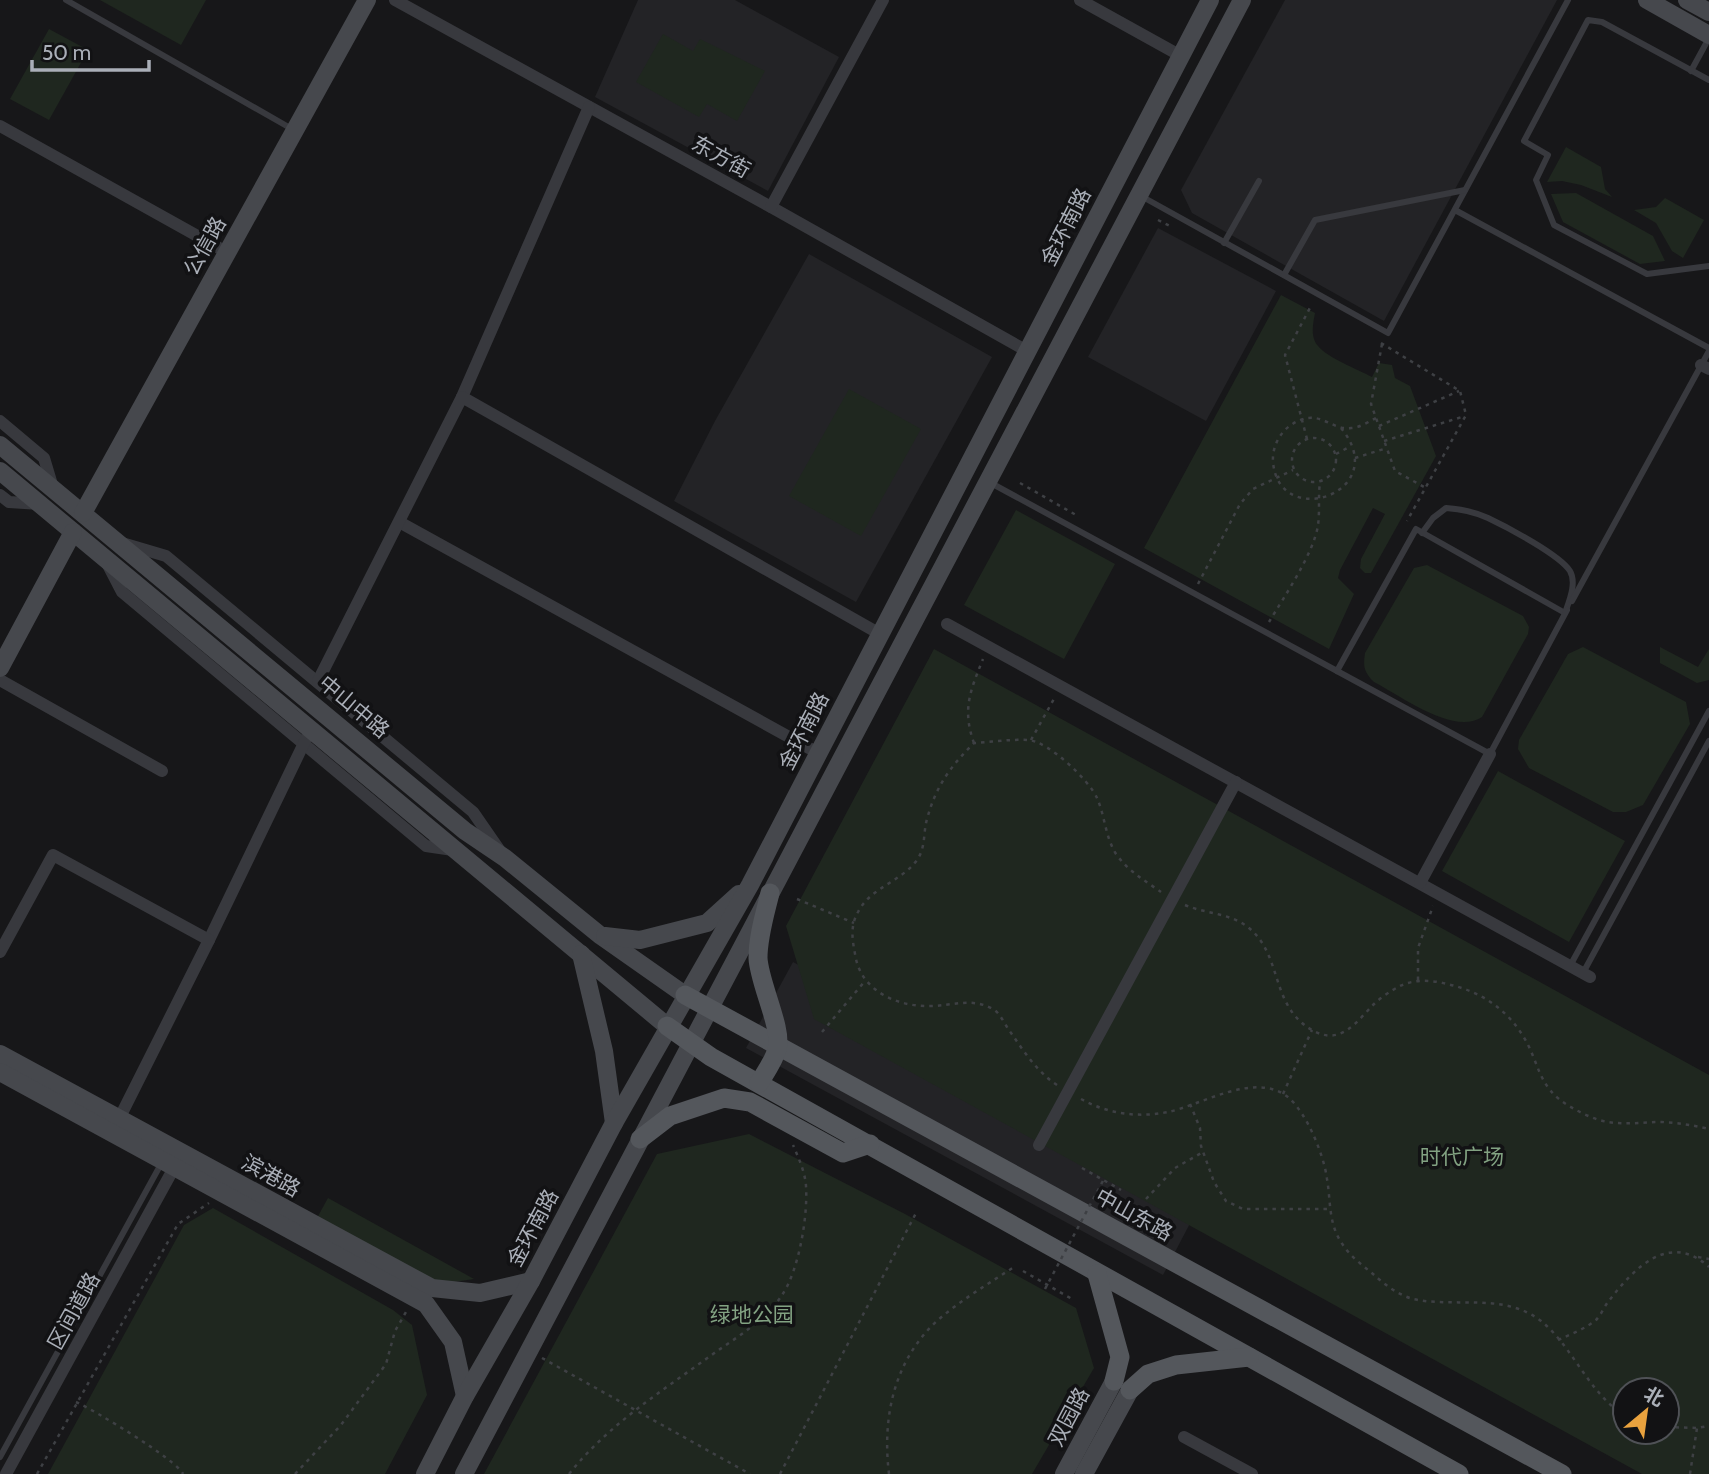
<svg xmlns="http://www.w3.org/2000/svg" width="1709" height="1474" viewBox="0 0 1709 1474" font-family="Cabin,'Noto Sans SC',sans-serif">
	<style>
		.built { fill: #232326 }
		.green { fill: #1f271f; fill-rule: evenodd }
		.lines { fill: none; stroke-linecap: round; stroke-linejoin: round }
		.path { stroke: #3e4044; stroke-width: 2.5; stroke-dasharray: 3.5 5; stroke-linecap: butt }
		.lane { stroke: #38393e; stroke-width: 6 }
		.street { stroke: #38393e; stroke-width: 12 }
		.secondary { stroke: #46484d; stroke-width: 18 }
		.primary { stroke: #54575c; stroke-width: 19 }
		.path-bridge { stroke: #3e4044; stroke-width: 2.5; stroke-dasharray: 3.5 5; stroke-linecap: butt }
		.labels { text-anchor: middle; stroke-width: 7; stroke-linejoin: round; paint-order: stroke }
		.street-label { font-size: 21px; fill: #aaafb8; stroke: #121214 }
		.park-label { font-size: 21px; fill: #82a282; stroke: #121214 }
	</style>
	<rect width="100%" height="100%" fill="#171719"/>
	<g class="built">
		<polygon points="638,0 735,0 839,57 768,191 595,97"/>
		<polygon points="1285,0 1557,0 1384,321 1192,213 1181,190"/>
		<polygon points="1158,228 1276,291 1206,421 1088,357"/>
		<polygon points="809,254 992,357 856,602 674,501 715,421"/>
		<polygon points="793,962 1209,1187 1163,1275 746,1048"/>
	</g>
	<g class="green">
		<polygon points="100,0 206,0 181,45"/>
		<polygon points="49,29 88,50 49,120 10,99"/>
		<polygon points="663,34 693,51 700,39 765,71 737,121 707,104 699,117 636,82"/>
		<polygon points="1566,147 1601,167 1605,189 1612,197 1581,185 1562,181 1547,182"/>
		<polygon points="1576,193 1653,236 1665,261 1640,264 1563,222 1551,194"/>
		<polygon points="1665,198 1704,220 1683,258 1672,251 1656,223 1634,210 1656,207"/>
		<path d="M1281,295L1315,313C1313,324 1310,337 1318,346C1328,358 1357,369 1372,377L1379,363L1392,365L1395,378L1410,386L1436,456L1371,573H1365L1360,568L1361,559L1385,514L1373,508L1340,570L1338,578L1354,594L1329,649L1144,548Z"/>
		<polygon points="849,389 921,429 861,536 789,496"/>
		<polygon points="1016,510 1115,564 1064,659 964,605"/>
		<path d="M1427,565L1523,616L1529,627L1528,634L1482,717C1454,736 1401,696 1374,682C1364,672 1363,667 1365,653L1414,568Z"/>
		<polygon points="1583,647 1686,702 1690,724 1643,805 1626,812 1613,812 1529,768 1518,749 1519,740 1568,654"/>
		<polygon points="1660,647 1698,667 1709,649 1709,680 1697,683 1660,663"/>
		<path d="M934,649L1709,1075V1474H1642L814,1019L786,926ZM1625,1390H1667V1432H1625Z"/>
		<polygon points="1498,771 1625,841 1569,942 1442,871"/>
		<polygon points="749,1134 905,1214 1076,1308 1094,1368 1032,1474 484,1474 657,1154"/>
		<polygon points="328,1198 474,1279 447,1283 431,1282 317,1218"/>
		<polygon points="213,1208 393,1310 412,1325 427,1395 385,1474 48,1474 184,1225"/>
	</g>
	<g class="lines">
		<g class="path">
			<polyline points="1158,220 1170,226"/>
			<polyline points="1381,343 1460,391 1466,415 1407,521"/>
			<polyline points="1382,344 1371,404 1395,471 1426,488"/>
			<polyline points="1379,426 1459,391"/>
			<path d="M1341,428C1394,492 1279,532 1273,462C1272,448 1279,433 1291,425C1319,406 1330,431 1351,428C1359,428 1368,422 1376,418"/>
			<circle cx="1314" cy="460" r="22"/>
			<polyline points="1307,439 1285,355 1312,304"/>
			<polyline points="1384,441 1465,416"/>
			<polyline points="1336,454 1351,446"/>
			<polyline points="1355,458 1387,448"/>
			<polyline points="1020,483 1076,515"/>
			<polyline points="1198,584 1240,504 1253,489 1293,470"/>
			<path d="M1269,622C1284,597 1314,553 1318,525C1320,511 1318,497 1320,482"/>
			<polyline points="1031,740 1055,697"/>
			<path d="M974,743C962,710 970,691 983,659"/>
			<polyline points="797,899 854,923"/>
			<path d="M1185,905C1206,914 1231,913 1249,928C1283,956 1270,1006 1312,1030C1341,1047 1357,1021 1374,1004C1380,998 1392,990 1400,986C1414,979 1432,980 1447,984C1479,991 1506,1008 1523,1036C1540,1063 1537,1087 1569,1106C1581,1113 1595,1120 1608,1122C1626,1125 1644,1122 1662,1122C1678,1123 1693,1125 1709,1129"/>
			<polyline points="1418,980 1418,948 1433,906"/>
			<polyline points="822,1032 865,981"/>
			<path d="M1057,1085C1036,1071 1023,1050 1009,1030C1004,1023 1000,1013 993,1009C971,997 953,1006 930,1006C899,1007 863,992 856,959C853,943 849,928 858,912C871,887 901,882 917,860C926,847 923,833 927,819C936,786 950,767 974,743C992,742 1011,739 1028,740C1048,741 1089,780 1097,798C1105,816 1105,836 1116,854C1128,871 1144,880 1161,892"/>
			<polyline points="1283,1094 1312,1030"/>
			<path d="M1081,1099C1108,1114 1138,1118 1168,1112C1202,1105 1256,1070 1289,1098C1307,1114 1324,1155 1327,1179C1331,1202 1328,1224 1343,1245C1350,1256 1362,1265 1373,1274C1384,1284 1398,1295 1413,1299C1454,1308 1499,1293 1537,1318C1571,1342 1587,1392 1625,1416"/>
			<polyline points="1190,1104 1200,1128 1201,1146 1214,1182 1226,1201 1243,1209 1329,1209"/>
			<polyline points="1082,1168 1121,1190"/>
			<polyline points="1146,1199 1175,1168 1203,1152"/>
			<polyline points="1698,1257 1709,1259"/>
			<polyline points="1023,1271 1072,1299"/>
			<path d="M1558,1340C1571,1334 1585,1329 1596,1320C1601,1315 1604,1307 1608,1302C1634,1268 1669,1231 1709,1267"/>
			<polyline points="542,1358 750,1474"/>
			<path d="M76,1402C94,1410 177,1460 183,1474"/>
			<polyline points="1667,1427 1697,1428 1709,1426"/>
			<polyline points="37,1474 178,1224 209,1203"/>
			<polyline points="295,1474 341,1425 386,1364 395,1331 406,1312"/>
			<path d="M569,1474C609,1424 662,1391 713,1354C737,1337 766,1320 782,1295C799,1270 808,1216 806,1186C805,1172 799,1159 793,1145"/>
			<polyline points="780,1474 916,1213"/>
			<path d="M889,1474C882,1417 894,1360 938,1320C961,1300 988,1284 1014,1267"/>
			<polyline points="1690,1474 1697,1428"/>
		</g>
		<g class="lane">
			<polyline points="66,0 292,129"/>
			<polyline points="1691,71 1709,38"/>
			<polyline points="1709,80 1602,22 1588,20 1524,141 1548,155 1536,180 1554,225 1647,274 1709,266"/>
			<polyline points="1141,196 1388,333 1568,0"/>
			<polyline points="1455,210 1709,348"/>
			<polyline points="1224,243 1259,181"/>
			<polyline points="1284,275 1315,220 1465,190"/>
			<path d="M989,482L1337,671L1416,529L1565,613C1569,601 1577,583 1570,571C1560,555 1507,527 1488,518C1475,512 1461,509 1446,508L1433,518L1422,533"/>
			<polyline points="1572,601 1709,351"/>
			<polyline points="1337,671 1490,754 1567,610"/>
			<polyline points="1570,966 1709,711"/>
			<polyline points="1583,973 1709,741"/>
			<polyline points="0,1457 161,1164"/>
		</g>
		<g class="street">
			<polyline points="395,0 771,207 1027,351"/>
			<polyline points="1080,0 1181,56"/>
			<polyline points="0,126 228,253"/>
			<polyline points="771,207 883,0"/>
			<polyline points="1701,365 1709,369"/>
			<polyline points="462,397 589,107"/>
			<polyline points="0,421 44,458 53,488"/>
			<polyline points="0,495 9,502 40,504"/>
			<polyline points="401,523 818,753"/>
			<polyline points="122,543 166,556 473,812 500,851"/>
			<polyline points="108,565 122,592 426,846 453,850"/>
			<polyline points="947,624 1590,977"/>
			<polyline points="0,680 162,771"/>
			<polyline points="318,681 462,397 880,634"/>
			<polyline points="1420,883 1490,754"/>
			<polyline points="209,940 306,739"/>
			<polyline points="0,952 53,855 209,940 119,1119"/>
			<polyline points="1039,1145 1236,782"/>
			<polyline points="1184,1437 1252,1474"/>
			<polyline points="6,1474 175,1166"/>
		</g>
		<g class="secondary">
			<polyline points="1647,0 1709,35"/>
			<polyline points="1687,0 1709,12"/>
			<polyline points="0,445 465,831 505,858 601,936 685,995"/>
			<polyline points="0,471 667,1026"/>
			<polyline points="83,513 367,0"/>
			<polyline points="0,668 73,532"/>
			<polyline points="605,936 640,940 707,923 739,894"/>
			<polyline points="581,954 604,1051 614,1123"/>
			<polyline points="0,1054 432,1288 480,1293 531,1281"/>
			<polyline points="0,1072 426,1304 453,1342 465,1396"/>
			<polyline points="425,1474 465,1396 531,1281 614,1123 750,885 1210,0"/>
			<polyline points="464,1474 1242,0"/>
			<polyline points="1064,1474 1114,1381"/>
			<polyline points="1084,1474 1130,1390"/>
		</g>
		<g class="primary">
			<polyline points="685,995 1562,1474"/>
			<polyline points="667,1026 711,1057 1459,1474"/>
			<path d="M759,1083C765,1073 774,1061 777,1049C783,1029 759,983 758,958C758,936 765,914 770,893"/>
			<polyline points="640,1139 670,1116 724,1098 750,1102 843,1153 870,1144"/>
			<polyline points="1097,1274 1120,1357 1114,1381"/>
			<polyline points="1130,1390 1148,1374 1176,1365 1249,1357"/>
		</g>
		<polyline class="path-bridge" points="1045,1289 1105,1177"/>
	</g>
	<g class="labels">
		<g class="street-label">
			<text transform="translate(721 157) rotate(29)" y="7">东方街</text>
			<text transform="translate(1066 227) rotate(-63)" y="7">金环南路</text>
			<text transform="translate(205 246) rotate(-61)" y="7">公信路</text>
			<text transform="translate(354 707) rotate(40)" y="7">中山中路</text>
			<text transform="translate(804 731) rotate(-63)" y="7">金环南路</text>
			<text transform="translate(271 1176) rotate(29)" y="7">滨港路</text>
			<text transform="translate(1134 1215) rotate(29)" y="7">中山东路</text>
			<text transform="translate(533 1228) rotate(-62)" y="7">金环南路</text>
			<text transform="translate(74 1311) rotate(-61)" y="7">区间道路</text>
			<text transform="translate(1069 1417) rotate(-62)" y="7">双园路</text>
		</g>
		<g class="park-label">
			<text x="1462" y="1164">时代广场</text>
			<text x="752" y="1322">绿地公园</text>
		</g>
	</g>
	<g transform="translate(1646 1411) rotate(29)"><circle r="33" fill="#121214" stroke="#4f5156" stroke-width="2"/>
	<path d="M0-5L12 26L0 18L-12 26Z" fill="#e9a23e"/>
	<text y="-10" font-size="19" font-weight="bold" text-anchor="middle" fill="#aaafb8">北</text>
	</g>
	<path d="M32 60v10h117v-10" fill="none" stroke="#aaafb8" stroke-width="3.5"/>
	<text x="42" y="60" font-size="21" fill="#aaafb8" stroke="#121214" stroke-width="5" paint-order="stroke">50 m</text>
</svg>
